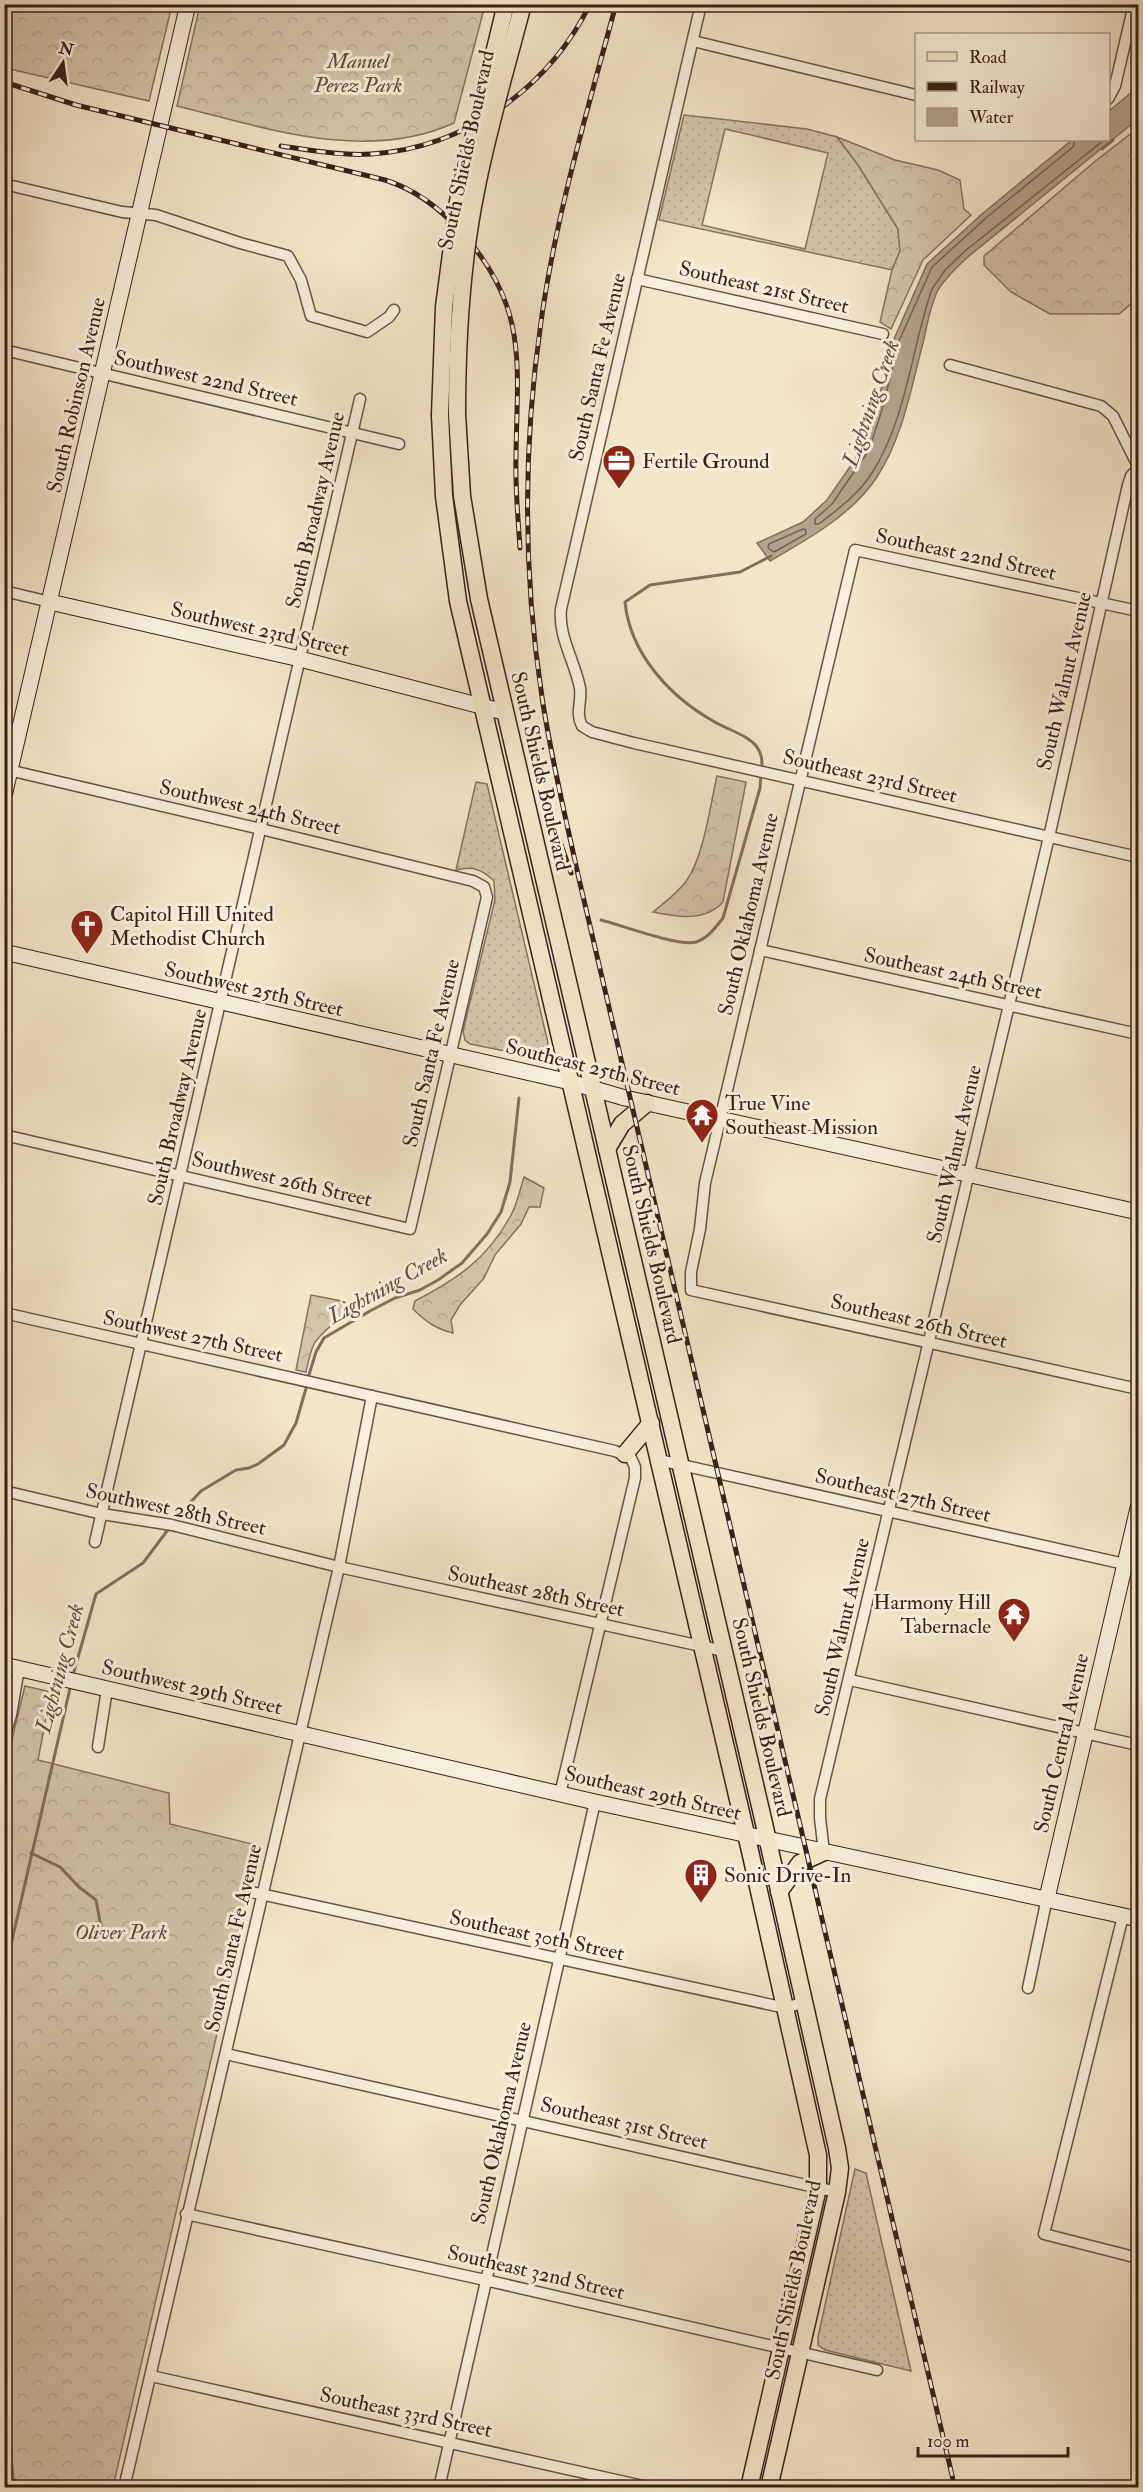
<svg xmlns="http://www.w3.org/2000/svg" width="1143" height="2492" viewBox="0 0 1143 2492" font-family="'IM FELL Double Pica',serif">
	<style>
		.grass { fill: url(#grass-dots); stroke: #847362; stroke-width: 1.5; fill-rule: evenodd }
		.forest { fill: url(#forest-crowns); stroke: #847362; stroke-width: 1.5 }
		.water { fill: #b2a38c; stroke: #816f5e; stroke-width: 1.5 }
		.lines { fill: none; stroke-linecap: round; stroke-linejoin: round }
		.shore { stroke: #746252; stroke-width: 1.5 }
		.stream { stroke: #816f5e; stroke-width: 3 }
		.street-casing { stroke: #665245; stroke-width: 13 }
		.secondary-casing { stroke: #372119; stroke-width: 17 }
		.primary-casing { stroke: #372119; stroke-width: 19 }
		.street { stroke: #f7efdb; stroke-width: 10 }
		.secondary { stroke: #f7efdb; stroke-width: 15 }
		.primary { stroke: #f2e6c8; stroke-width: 16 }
		.rail-casing { stroke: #372119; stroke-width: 5 }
		.rail { stroke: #f7efdb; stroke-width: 3; stroke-dasharray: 9; stroke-linecap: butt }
		.primary-bridge-casing { stroke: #372119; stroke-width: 19; stroke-linecap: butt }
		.primary-bridge { stroke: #f2e6c8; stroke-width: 16 }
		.labels { text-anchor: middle; stroke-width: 6; stroke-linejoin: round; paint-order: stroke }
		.park-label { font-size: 21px; font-style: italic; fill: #5e4a3d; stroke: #f7efdb }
		.street-label { font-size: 21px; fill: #372119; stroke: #f7efdb }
		.poi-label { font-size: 21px; fill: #372119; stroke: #f7efdb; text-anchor: start }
		.water-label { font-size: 22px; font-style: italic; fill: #624e41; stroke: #f7efdb }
	</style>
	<defs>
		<pattern id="grass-dots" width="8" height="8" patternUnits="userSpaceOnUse" patternTransform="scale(1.5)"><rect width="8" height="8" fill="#d2c5aa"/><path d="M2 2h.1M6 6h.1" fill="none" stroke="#b5a992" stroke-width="1.8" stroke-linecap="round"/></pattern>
		<pattern id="forest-crowns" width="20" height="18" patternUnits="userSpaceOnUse" patternTransform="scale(1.5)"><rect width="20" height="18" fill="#d2c5aa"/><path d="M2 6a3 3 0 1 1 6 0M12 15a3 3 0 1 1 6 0" fill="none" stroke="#b5a992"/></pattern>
	</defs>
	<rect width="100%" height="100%" fill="#f2e6c8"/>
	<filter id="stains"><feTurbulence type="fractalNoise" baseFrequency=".00333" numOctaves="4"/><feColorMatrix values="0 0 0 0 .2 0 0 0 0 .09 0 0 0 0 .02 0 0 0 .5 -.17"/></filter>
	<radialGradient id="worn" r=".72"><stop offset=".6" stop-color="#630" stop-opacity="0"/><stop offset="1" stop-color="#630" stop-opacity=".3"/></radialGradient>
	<g class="grass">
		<path d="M684,115L807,129L837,137L858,165L898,229L900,251L892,270L659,220ZM725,129L828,153L805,249L702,225Z"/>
		<path d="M476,782L487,784L548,1043L546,1049L535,1057L470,1044L465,1040L463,1031L495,900L494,881C482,869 472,866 456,870Z"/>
		<polygon points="855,2169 866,2173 911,2371 825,2350 818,2345 818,2337"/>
	</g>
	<g class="forest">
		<polygon points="5,4 172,5 149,101 5,68"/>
		<path d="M200,5V4L485,5L454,123C366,163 266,128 177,106Z"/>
		<polygon points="1138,128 1138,275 1132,303 1119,314 1050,314 1011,292 984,265 984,256 1093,163"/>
		<polygon points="837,137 895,160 938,170 960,180 964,209 971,215 923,260 891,329 880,322 892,270 900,251 898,229 858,165"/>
		<path d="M717,776L746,782L723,902C705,922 677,917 653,912C665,902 678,893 687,880C704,855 710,806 717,776Z"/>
		<path d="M524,1177L544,1188L540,1207H529L521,1224L495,1255L484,1278L460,1305L451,1320L453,1333C436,1329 425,1321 413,1309L415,1301C457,1279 486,1260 510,1217C517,1205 520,1190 524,1177Z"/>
		<path d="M311,1295L357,1304C345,1316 322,1330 314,1344C310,1352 308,1363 306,1372L296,1370Z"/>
		<polygon points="25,1686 51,1692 38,1760 169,1793 170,1824 260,1846 113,2487 5,2487 4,1757 11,1743"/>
	</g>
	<g class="water">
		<path d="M1138,87V119L969,256C958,266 946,277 938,290C930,306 927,326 923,343C911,388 903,437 877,477C852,515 808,539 770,561L757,543L803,522L827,500L863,448L876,409L894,339L927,264L982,214L1072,140H1108L1109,111Z"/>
		<polygon points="4,2421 9,2433 15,2487 5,2487"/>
	</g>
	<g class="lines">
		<g class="shore">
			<path d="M1075,140L1073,147L986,218L932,267L899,341L882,410L869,450L832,504L815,519V524H819C838,509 859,494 872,473C907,418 911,349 932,289L945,270L965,251L1104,140"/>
			<polygon points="803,529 806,530 806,534 774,552 768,548 769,544"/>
		</g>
		<g class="stream">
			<polyline points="1102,149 1113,140"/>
			<path d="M762,768C762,760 762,754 757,747C748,735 726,729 713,721C669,696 630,653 625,602L650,585L740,572L771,556"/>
			<path d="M601,920C621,925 679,947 696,942C708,938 716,927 723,918L760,788L761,775"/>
			<polyline points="308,1378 316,1352 324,1338 370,1311 395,1298 420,1290 438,1280 462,1263 487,1234 501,1212 510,1182 519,1098"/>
			<polyline points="173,1521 201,1491 236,1470 249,1468 258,1464 284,1445 296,1423 307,1385"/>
			<polyline points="73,1675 96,1594 143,1563 170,1527"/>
			<polyline points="31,1853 60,1867 79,1887 96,1900 102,1932"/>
			<polyline points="4,1975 71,1684"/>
		</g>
		<g class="street-casing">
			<g id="street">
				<path d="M701,4L561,609C558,636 575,662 580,688C582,702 575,713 582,726L592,732L634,743L1138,857"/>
				<polyline points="693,41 916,95"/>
				<polyline points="1108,99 1115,86 1134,4"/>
				<polyline points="4,184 122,212 156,215 240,243 288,256 301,280 311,316 367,332 389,317 394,310"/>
				<polyline points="637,279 883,334"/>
				<polyline points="4,350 399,444"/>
				<polyline points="950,365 1101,406 1113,416 1138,466"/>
				<polyline points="4,591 50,602"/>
				<polyline points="1138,611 855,550 705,1183 700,1229 691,1272 691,1290 1138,1389"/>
				<polyline points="4,769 261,829 473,881 484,887 487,897 410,1229 4,1135"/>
				<polyline points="760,950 1138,1034"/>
				<polyline points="4,1313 615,1451 631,1458 635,1467 635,1478 560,1794"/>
				<polyline points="659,1460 1138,1567"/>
				<polyline points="4,1491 102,1514 172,1525 339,1567 724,1651"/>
				<polyline points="95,1542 360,399"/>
				<polyline points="850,1680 1138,1745"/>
				<polyline points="4,1737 11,1715 19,1668"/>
				<polyline points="98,1747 107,1689"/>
				<polyline points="824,1852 820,1818 820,1799 1049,837 1128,485 1131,476 1138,468"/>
				<polyline points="251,1892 786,2008 804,2002"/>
				<polyline points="1123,1916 1044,2234 1138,2258"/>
				<polyline points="1028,1988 1047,1898"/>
				<polyline points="226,2054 837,2192"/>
				<polyline points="186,2214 485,2280 877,2370"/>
				<polyline points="151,2376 652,2488"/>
				<polyline points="124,2488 339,1567 372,1396"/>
				<polyline points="439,2488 595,1802"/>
			</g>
		</g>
		<g class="secondary-casing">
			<g id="secondary">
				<polyline points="50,602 300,659 504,712"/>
				<polyline points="4,796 188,4"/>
				<polyline points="4,952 570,1082 625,1098 1138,1212"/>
				<polyline points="4,1665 595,1802 1138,1919"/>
				<polyline points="1047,1898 1138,1508"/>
			</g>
		</g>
		<g class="primary-casing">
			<g id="primary">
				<polyline points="457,414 462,496 479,599 763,1819 837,2148 840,2168 837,2192 769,2488"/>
				<polyline points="440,415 444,496 458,601 750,1851 818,2155 818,2188 749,2488"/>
				<polyline points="607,1149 622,1124 647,1103"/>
				<polyline points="625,1454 651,1423"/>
				<polyline points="779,1892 800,1863 824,1852"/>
			</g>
		</g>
		<use href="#street" class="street"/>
		<use href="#secondary" class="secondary"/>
		<use href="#primary" class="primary"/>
		<g class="rail-casing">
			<g id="rail">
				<path d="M616,4C588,109 556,214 541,322C523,446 523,573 542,697C551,758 566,819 579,879L955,2488"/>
				<path d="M4,82L76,105L385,180C417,190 441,209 463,234C529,308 517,365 516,457C515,487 518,517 520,548"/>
				<path d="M281,146C310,150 341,156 371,154C465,148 549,88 590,4"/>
				<polyline points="547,795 553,822 571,873"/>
			</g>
		</g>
		<use href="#rail" class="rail"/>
		<g class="primary-bridge-casing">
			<g id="primary-bridge">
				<path d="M457,414C457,339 461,265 476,191C488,128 507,66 523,4"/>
				<polyline points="440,415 444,307 458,201 506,4"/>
			</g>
		</g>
		<use href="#primary-bridge" class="primary-bridge"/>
	</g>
	<defs>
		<g id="office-pin" transform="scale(1.725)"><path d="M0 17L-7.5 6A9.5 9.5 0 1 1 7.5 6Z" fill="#8f2418" stroke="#f7efdb"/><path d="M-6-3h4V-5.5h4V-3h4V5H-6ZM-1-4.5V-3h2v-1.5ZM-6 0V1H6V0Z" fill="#fff"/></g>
		<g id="church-pin" transform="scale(1.725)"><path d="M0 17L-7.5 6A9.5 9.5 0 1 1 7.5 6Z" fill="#8f2418" stroke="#f7efdb"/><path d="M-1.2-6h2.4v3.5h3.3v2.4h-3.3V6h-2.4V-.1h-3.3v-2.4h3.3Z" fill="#fff"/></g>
		<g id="temple-pin" transform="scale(1.725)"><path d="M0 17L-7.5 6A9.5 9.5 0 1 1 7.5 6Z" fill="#8f2418" stroke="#f7efdb"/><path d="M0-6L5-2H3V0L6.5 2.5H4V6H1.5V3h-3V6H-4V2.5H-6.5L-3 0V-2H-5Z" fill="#fff"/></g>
		<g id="building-pin" transform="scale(1.725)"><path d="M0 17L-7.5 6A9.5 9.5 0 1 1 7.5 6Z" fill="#8f2418" stroke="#f7efdb"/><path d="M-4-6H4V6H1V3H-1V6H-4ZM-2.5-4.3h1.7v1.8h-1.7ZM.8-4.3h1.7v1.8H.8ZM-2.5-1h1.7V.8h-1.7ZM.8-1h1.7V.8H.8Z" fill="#fff"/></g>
	</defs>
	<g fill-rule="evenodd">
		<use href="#office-pin" x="619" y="461"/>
		<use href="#church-pin" x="87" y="926"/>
		<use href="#temple-pin" x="702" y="1115"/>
		<use href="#temple-pin" x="1014" y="1614"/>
		<use href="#building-pin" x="701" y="1875"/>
	</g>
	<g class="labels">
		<g class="park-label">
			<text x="358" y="68">Manuel<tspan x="358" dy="24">Perez Park</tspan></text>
			<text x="121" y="1939">Oliver Park</text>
		</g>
		<g class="street-label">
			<text transform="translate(466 150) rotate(-78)" y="7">South Shields Boulevard</text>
			<text transform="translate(764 287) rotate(13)" y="7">Southeast 21st Street</text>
			<text transform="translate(597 367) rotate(-77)" y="7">South Santa Fe Avenue</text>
			<text transform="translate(206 378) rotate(13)" y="7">Southwest 22nd Street</text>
			<text transform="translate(76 395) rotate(-77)" y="7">South Robinson Avenue</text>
			<text transform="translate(315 510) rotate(-77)" y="7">South Broadway Avenue</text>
			<text transform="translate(966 554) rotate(12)" y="7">Southeast 22nd Street</text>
			<text transform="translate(260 629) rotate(13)" y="7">Southwest 23rd Street</text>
			<text transform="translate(1064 681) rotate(-77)" y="7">South Walnut Avenue</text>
			<text transform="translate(541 771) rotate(77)" y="7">South Shields Boulevard</text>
			<text transform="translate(870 776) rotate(13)" y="7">Southeast 23rd Street</text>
			<text transform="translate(250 807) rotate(13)" y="7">Southwest 24th Street</text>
			<text transform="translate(748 914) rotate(-77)" y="7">South Oklahoma Avenue</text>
			<text transform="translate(953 973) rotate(12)" y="7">Southeast 24th Street</text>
			<text transform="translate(254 989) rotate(13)" y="7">Southwest 25th Street</text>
			<text transform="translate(431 1053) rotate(-77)" y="7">South Santa Fe Avenue</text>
			<text transform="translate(593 1067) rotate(14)" y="7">Southeast 25th Street</text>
			<text transform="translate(177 1107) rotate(-77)" y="7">South Broadway Avenue</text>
			<text transform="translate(954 1154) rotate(-77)" y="7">South Walnut Avenue</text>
			<text transform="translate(282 1179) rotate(13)" y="7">Southwest 26th Street</text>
			<text transform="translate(652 1244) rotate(77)" y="7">South Shields Boulevard</text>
			<text transform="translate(919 1321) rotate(13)" y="7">Southeast 26th Street</text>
			<text transform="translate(193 1336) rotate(12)" y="7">Southwest 27th Street</text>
			<text transform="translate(903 1495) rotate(13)" y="7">Southeast 27th Street</text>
			<text transform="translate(176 1509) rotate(12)" y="7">Southwest 28th Street</text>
			<text transform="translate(536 1591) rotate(12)" y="7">Southeast 28th Street</text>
			<text transform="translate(842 1627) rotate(-77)" y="7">South Walnut Avenue</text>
			<text transform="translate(192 1687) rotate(13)" y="7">Southwest 29th Street</text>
			<text transform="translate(762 1717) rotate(77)" y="7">South Shields Boulevard</text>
			<text transform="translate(1061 1743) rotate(-77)" y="7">South Central Avenue</text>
			<text transform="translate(653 1793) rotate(13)" y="7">Southeast 29th Street</text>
			<text transform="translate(537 1935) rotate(12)" y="7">Southeast 30th Street</text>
			<text transform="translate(233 1938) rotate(-77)" y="7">South Santa Fe Avenue</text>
			<text transform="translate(501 2123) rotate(-77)" y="7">South Oklahoma Avenue</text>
			<text transform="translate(624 2123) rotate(13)" y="7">Southeast 31st Street</text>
			<text transform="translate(536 2272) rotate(13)" y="7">Southeast 32nd Street</text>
			<text transform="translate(793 2280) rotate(-78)" y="7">South Shields Boulevard</text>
			<text transform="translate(406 2412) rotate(12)" y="7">Southeast 33rd Street</text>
		</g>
		<g class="poi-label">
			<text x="642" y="468">Fertile Ground</text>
			<text x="110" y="921">Capitol Hill United<tspan x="110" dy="24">Methodist Church</tspan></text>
			<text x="725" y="1110">True Vine<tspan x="725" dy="24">Southeast Mission</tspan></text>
			<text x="991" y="1609" text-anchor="end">Harmony Hill<tspan x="991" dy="24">Tabernacle</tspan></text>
			<text x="724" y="1882">Sonic Drive-In</text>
		</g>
		<g class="water-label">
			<text transform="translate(870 403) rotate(-71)" y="8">Lightning Creek</text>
			<text transform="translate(387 1285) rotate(-29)" y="8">Lightning Creek</text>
			<text transform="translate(59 1668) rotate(-75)" y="8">Lightning Creek</text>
		</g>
	</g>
	<rect width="1143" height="2492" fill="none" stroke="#f2e6c8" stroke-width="24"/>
	<rect x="6" y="6" width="1131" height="2480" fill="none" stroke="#372119" stroke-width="3"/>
	<rect x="12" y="12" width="1119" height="2468" fill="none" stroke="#372119" stroke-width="1.5"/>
	<rect x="915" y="33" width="195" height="108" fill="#f7efdb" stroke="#aa9d8d" stroke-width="1.5"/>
	<rect x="927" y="52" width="30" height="9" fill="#f2e6c8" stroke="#aa9d8d" stroke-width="1.5"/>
	<text x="969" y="63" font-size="18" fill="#372119">Road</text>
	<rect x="927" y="82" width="30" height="9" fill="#372119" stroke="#aa9d8d" stroke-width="1.5"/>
	<text x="969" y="93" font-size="18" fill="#372119">Railway</text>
	<rect x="927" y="108" width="30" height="18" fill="#b2a38c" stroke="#aa9d8d" stroke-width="1.5"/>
	<text x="969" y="123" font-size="18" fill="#372119">Water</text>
	<g transform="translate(63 63) rotate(13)" stroke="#f7efdb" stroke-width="4.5" paint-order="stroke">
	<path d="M0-4.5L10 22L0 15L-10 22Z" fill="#372119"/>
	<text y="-9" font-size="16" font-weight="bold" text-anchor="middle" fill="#372119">N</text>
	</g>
	<path d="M918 2447v9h150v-9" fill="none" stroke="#372119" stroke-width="3"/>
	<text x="927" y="2447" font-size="18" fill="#372119" stroke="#f7efdb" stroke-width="4.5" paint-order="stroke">100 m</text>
	<rect width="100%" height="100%" filter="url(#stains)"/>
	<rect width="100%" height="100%" fill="url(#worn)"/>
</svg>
